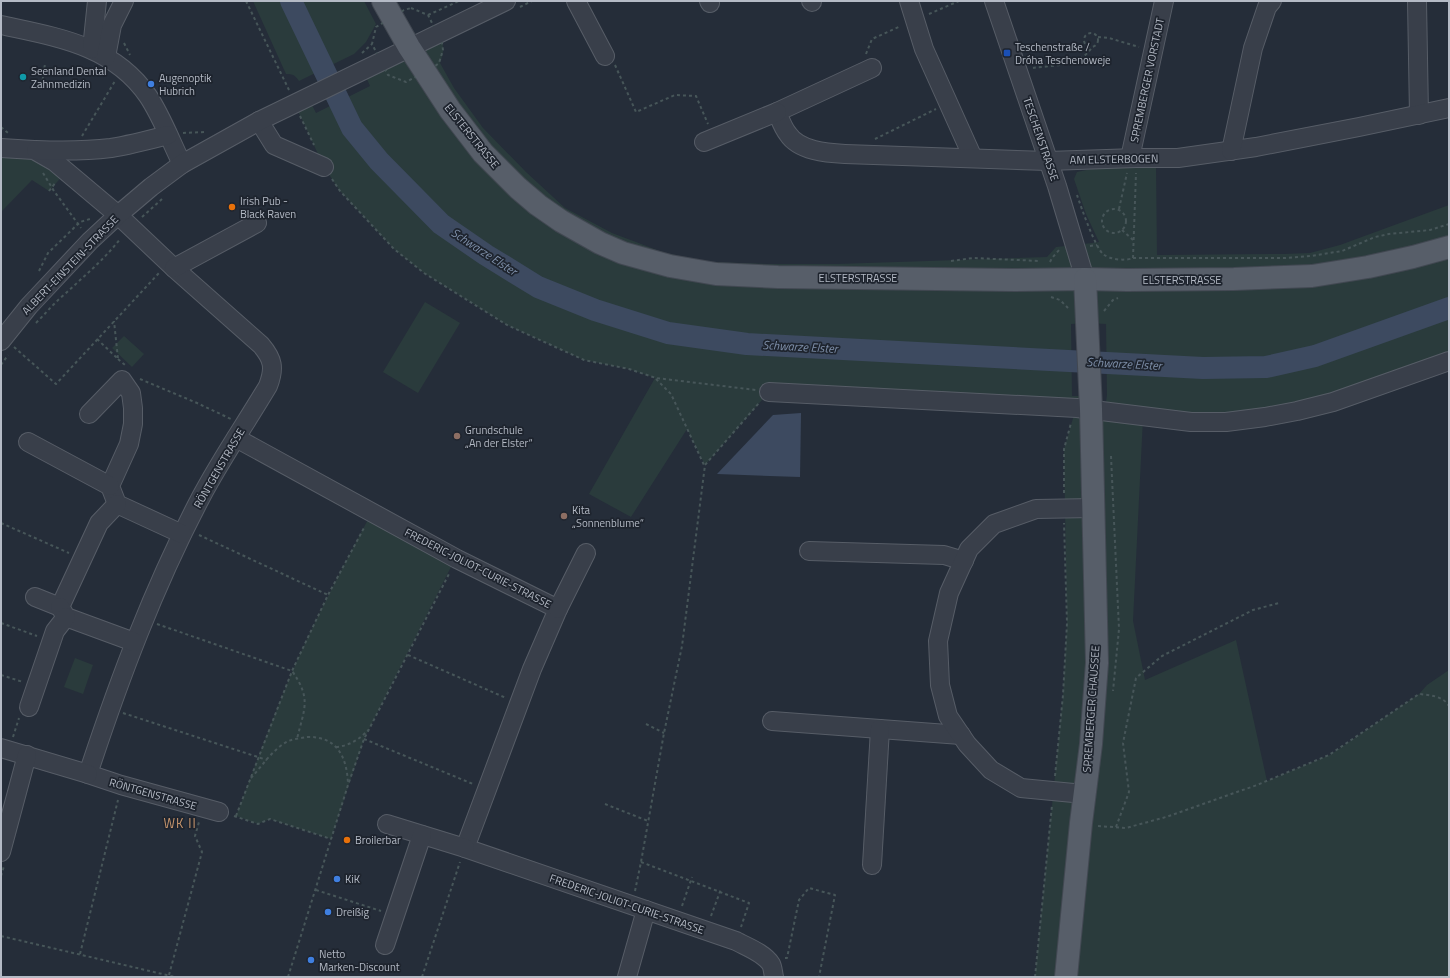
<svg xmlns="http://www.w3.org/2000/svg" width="1450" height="978" viewBox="0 0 1450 978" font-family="'Titillium Web',sans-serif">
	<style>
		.green { fill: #2a3b3c }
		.water { fill: #3d4a60 }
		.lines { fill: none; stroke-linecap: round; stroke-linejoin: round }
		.river { stroke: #3d4a60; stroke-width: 22 }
		.minor-casing { stroke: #575d67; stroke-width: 20 }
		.major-casing { stroke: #424852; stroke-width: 24 }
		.path { stroke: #475659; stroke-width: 2; stroke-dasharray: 3 3; stroke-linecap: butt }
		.minor { stroke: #393f4a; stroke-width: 18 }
		.major { stroke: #575e69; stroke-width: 22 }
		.transit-dot { fill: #1a4fb4; stroke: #1e242e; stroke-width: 1.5 }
		.culture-dot { fill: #0f9aa8; stroke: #1e242e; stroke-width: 1.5 }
		.shop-dot { fill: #3f7fe0; stroke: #1e242e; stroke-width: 1.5 }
		.food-dot { fill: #e8710a; stroke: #1e242e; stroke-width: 1.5 }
		.education-dot { fill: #8d6e63; stroke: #1e242e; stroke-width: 1.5 }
		.labels { text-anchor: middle; stroke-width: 3.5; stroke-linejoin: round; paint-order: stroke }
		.poi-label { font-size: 11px; fill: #b4bac5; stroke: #1e242e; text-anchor: start }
		.street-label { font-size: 11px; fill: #b4bac5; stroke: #1e242e }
		.water-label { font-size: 12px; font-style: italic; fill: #7f90aa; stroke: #1e242e }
		.quarter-label { font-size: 13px; letter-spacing: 1px; fill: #c8966d; stroke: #1e242e }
	</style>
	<rect width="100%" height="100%" fill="#252d39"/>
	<g class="green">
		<path d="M253,1H364L376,24L366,42L354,54L299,81C295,75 293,74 286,74Z"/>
		<path d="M439,35C445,46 444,52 440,63L454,88L483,128L526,172L565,208L612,233L665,253L711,262L769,264H837L1047,257L1056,247L1075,245L1083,278L1051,279L741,276C652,267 579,244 513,182C503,172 492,163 483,152C471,138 460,123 450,108C440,94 432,75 420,63L450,110L483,153L517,188L560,221L581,234L623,253L694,272L741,277L1013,281L1084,280L1087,323L1071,324L1072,396H1090L1094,663L1089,744L1079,823L1064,977H1035L1063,695L1067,623L1064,449L1076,408L769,392L705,465L687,429L631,517L589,494L655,378L629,369L584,360L507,325L424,273L394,249L340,191L324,167L300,115L293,105L308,97L316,113L370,86L363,70L409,48Z"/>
		<polygon points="1,148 27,149 66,172 49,191 32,180 1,212"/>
		<polygon points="1156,166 1157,255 1283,254 1310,253 1340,245 1449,205 1449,246 1368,266 1086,278 1076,245 1099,242 1086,214 1074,179 1077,172 1096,168"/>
		<polygon points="1449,249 1449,360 1265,416 1105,410 1107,395 1106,324 1088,323 1086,279 1234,281"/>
		<polygon points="425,302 460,323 418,393 383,372"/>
		<polygon points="124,336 144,354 132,367 112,348"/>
		<polygon points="1092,411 1143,418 1133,621 1145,680 1236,640 1267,781 1330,755 1419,694 1427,685 1449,670 1449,977 1067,977 1086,794"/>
		<path d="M372,512L455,559L364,739L331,839L270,819L258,824L236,816C254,768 272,720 292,672C316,617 344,565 372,512Z"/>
		<polygon points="75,658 93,665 83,694 64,687"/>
	</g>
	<polygon class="water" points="801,413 800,477 717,474 773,415"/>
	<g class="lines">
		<polyline class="river" points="291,1 352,128 379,161 441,224 486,255 538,287 595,310 668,333 747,344 1203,368 1266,367 1315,356 1449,308"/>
		<g class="minor-casing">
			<g id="minor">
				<polyline points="576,1 605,56"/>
				<polyline points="709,1 710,3"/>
				<polyline points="811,1 812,2"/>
				<polyline points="909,1 924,49 973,158"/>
				<polyline points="994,1 1057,186 1085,279"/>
				<polyline points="1417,1 1419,115"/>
				<path d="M1,25C56,37 113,45 148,96C162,117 171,142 182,164"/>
				<polyline points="92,49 97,1"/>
				<polyline points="106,57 112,25 124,1"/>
				<path d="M872,68L777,112C780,119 783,128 788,134C799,151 827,153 845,154L1048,161L1136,158H1178L1256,147L1359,127L1449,108"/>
				<polyline points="259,121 274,145 324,167"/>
				<polyline points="704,142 777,112"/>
				<path d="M1,148L34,150L55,162L118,215L174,268L261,345C273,359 275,368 268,386C246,423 221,459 201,497C154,586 119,680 88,774L121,785L219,812"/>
				<path d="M36,150C61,151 86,151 111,148C130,145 149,140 168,135"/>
				<polyline points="1231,151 1253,48 1267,7 1272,1"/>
				<polyline points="1130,158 1164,1"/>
				<polyline points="174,268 257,223"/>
				<polyline points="1,341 29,306 90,241 118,215 151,187 182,164 259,121 506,1"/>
				<polyline points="769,392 1077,408 1191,422 1226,422 1265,417 1297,411 1333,402 1449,361"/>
				<polyline points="89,414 122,380 131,393 133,408 133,424 129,444 110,486 117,504 182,534"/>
				<path d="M236,438L457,559L558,609L532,669L465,848L736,941C747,947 764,953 771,964C773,968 773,973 774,977"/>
				<polyline points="28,442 110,486"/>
				<polyline points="809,551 944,555 964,561"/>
				<polyline points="35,597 60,607 99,523 117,504"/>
				<polyline points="60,607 66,617 134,642"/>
				<polyline points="558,609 586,553"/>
				<polyline points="29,707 55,631 66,617"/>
				<polyline points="772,721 961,735"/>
				<polyline points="1,748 88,774"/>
				<polyline points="1084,794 1021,788 991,770 967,744 948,716 940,685 938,641 949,593 969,549 994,524 1036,509 1093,508"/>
				<polyline points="387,824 465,848"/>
				<polyline points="1,852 27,755"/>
				<polyline points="872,865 880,729"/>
				<polyline points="385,945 422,835"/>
				<polyline points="627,977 646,910"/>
			</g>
		</g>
		<g class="major-casing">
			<g id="major">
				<polyline points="383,1 409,47 450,110 483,153 518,188 538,205 561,221 600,243 623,253 670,266 716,274 778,277 1013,280 1085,279 1127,280 1234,279 1312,276 1368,267 1413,257 1449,247"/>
				<polyline points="1066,977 1081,823 1091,744 1097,663 1091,409 1085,279"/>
			</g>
		</g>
		<g class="path">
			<polyline points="246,1 289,90"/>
			<polyline points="520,7 532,1"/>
			<polygon points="411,8 428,15 442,43 443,50 439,63 434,67 406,82 388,75 372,44 376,27 404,10"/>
			<polyline points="929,14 959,1"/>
			<polyline points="428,15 459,1"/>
			<circle cx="1091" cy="40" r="7"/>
			<polyline points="1098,37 1109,38 1139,47"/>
			<polyline points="124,43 130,55"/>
			<polyline points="362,53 372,44"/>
			<polyline points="866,54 872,39 901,26"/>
			<polyline points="615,65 636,112 675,95 696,96 708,124"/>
			<path d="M1033,68C1053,65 1080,67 1092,47"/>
			<polyline points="40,84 42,84 45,64"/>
			<polyline points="300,116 314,145"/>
			<polyline points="1,127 8,133"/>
			<polyline points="183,133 206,132"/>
			<polyline points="82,136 115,81"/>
			<polyline points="875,139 936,109"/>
			<polyline points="43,173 54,191 81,228"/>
			<polyline points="332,179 340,191 394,249 424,273 507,325 584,360 629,369 656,378 756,390"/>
			<polyline points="49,191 56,182"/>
			<path d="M1077,195C1081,207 1095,247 1103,254C1110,260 1126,261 1133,258H1285L1311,256L1342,251L1375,237L1389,234L1430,230L1449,224"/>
			<circle cx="1114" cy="221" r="12"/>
			<polyline points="1119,209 1127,173"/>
			<polyline points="142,217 162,199"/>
			<polyline points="1122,230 1133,240"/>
			<polyline points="1090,246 1097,245"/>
			<polyline points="1133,258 1136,173"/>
			<polyline points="951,261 973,258 1040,261"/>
			<polyline points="1050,262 1052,258 1060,249"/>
			<polyline points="39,271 48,253 80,222 90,219"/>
			<polyline points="1051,297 1060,300 1068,308"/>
			<polyline points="1104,311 1113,300 1118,298"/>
			<path d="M36,323C46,313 54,303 65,294C84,276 104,260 120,239"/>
			<polyline points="97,339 118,359 114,321"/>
			<polyline points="14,347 56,384 159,273"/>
			<polyline points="118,359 125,365"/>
			<polyline points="1,365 8,355"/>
			<polyline points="140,379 197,403 231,419"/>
			<polyline points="656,379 671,394 704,465"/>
			<polyline points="1111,456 1119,629 1113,691"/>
			<polyline points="1064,493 1064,449 1071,423"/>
			<polyline points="1,523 69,553"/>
			<polyline points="199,535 328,595"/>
			<polyline points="1,623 37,636"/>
			<path d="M157,624L292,671C312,699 304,709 297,739"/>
			<polyline points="408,655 506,698"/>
			<polyline points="1,675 23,682"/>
			<polyline points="123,713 267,760"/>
			<polyline points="646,724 664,733"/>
			<polyline points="13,737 19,718"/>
			<polyline points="364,739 473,784"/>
			<path d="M336,747C349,746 360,739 368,730"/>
			<polyline points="1055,776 1063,695 1067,623 1064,523"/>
			<path d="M251,778C262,766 273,749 288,741C294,739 301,738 307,737C337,736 347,757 348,784"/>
			<polyline points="605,804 648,821"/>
			<polyline points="234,816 258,824 270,819 331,839"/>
			<polyline points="236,816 292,671 328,595 365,526"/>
			<path d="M1098,826L1126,828L1166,817L1257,785L1329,755L1419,694C1430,695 1443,696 1449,706"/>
			<polyline points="1116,827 1129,792 1123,743 1136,678 1162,656 1253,610 1279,603"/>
			<polyline points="641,862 749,903 741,927"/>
			<polyline points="1,876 4,866"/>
			<polyline points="316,890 381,911"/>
			<polyline points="635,891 641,862 664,733 682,646 705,465 759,403"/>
			<polyline points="682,906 692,877"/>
			<polyline points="711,916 721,889"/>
			<polyline points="1,936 175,977"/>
			<polyline points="80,954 118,800"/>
			<polyline points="785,958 787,958 799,900 809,888 835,895 819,977"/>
			<polyline points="169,975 202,852 195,836 199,822"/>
			<polyline points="288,977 348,785 364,739 450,572"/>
			<polyline points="422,977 460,862"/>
			<polyline points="1035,977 1052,805"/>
		</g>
		<use href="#minor" class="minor"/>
		<use href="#major" class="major"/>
	</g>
	<rect class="transit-dot" x="1003" y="49" width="8" height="8" rx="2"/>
	<circle class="culture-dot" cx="23" cy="77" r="4"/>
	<g class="shop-dot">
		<circle cx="151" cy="84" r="4"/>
		<circle cx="337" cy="879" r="4"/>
		<circle cx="328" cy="912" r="4"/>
		<circle cx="311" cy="960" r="4"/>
	</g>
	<g class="food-dot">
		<circle cx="232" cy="207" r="4"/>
		<circle cx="347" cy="840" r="4"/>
	</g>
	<g class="education-dot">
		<circle cx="457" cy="436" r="4"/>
		<circle cx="564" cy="516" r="4"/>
	</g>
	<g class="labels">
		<g class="poi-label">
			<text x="1015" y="51">Teschenstraße /<tspan x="1015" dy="13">Dróha Teschenoweje</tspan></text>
			<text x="31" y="75">Seenland Dental<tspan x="31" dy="13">Zahnmedizin</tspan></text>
			<text x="159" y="82">Augenoptik<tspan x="159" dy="13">Hubrich</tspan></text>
			<text x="240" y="205">Irish Pub -<tspan x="240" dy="13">Black Raven</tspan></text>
			<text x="465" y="434">Grundschule<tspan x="465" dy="13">„An der Elster“</tspan></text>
			<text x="572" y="514">Kita<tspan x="572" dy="13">„Sonnenblume“</tspan></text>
			<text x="355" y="844">Broilerbar</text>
			<text x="345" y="883">KiK</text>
			<text x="336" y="916">Dreißig</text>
			<text x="319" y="958">Netto<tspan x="319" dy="13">Marken-Discount</tspan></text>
		</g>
		<g class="street-label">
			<text transform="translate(1147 80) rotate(-78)" y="4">SPREMBERGER VORSTADT</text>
			<text transform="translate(472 136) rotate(51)" y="4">ELSTERSTRASSE</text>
			<text transform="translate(1041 139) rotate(71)" y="4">TESCHENSTRASSE</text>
			<text transform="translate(1114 159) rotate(-1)" y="4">AM ELSTERBOGEN</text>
			<text transform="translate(70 265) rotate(-46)" y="4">ALBERT-EINSTEIN-STRASSE</text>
			<text x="858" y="282">ELSTERSTRASSE</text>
			<text x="1182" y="284">ELSTERSTRASSE</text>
			<text transform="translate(219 468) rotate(-60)" y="4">RÖNTGENSTRASSE</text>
			<text transform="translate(478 568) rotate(27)" y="4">FREDERIC-JOLIOT-CURIE-STRASSE</text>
			<text transform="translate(1091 709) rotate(-86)" y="4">SPREMBERGER CHAUSSEE</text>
			<text transform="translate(153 794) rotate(16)" y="4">RÖNTGENSTRASSE</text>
			<text transform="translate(627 904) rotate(19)" y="4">FREDERIC-JOLIOT-CURIE-STRASSE</text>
		</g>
		<g class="water-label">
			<text transform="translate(484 252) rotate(33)" y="4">Schwarze Elster</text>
			<text transform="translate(800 347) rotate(3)" y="4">Schwarze Elster</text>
			<text transform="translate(1124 364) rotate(3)" y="4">Schwarze Elster</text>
		</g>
		<g class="quarter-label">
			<text x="180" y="828">WK II</text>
		</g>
	</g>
	<rect width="1450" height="978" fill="none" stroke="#b4bac5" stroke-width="4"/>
</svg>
